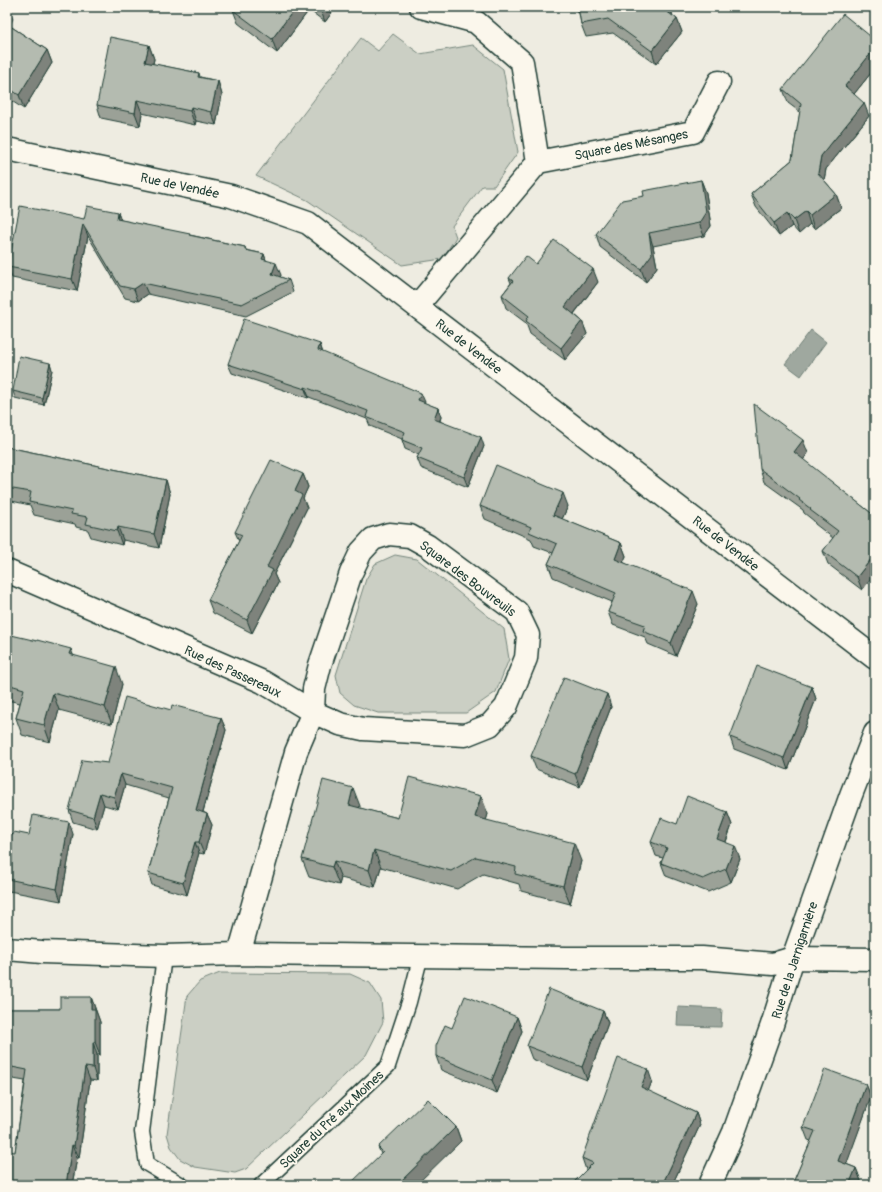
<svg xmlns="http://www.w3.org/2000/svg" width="882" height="1192" viewBox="0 0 882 1192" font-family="Pangolin,sans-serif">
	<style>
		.green { fill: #cbcfc4; stroke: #75867c }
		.water { fill: #9fa89f; stroke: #6c7d74 }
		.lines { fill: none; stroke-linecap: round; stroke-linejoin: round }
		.lane-casing { stroke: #1f3d34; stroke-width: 17 }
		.street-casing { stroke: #1f3d34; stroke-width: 25 }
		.lane { stroke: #fbf7ec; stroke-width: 14 }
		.street { stroke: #fbf7ec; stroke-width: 22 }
		.wall { fill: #9ba197; stroke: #1f3d34 }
		.shaded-wall { fill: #7e837b; stroke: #1f3d34 }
		.building { fill: #b4bbb0; stroke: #1f3d34 }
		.labels { text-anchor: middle; stroke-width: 4; stroke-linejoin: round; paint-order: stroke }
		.street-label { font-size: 13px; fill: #1f3d34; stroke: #fbf7ec }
	</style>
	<rect width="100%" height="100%" fill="#eeece1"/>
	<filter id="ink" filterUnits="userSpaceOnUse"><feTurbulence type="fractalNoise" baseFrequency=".025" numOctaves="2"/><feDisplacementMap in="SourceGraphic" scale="8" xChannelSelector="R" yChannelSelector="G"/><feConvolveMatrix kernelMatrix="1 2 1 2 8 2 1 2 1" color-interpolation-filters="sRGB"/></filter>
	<g filter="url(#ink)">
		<g class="green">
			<polygon points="393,34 420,54 473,45 503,69 518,152 494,186 482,186 452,226 456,237 442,259 402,265 307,200 256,176 361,38 378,51"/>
			<polygon points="395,555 417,559 504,629 509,659 496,692 466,713 378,713 354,705 340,693 336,675 366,579 375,564"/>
			<polygon points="220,973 350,974 370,983 381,1000 383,1022 366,1055 246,1169 235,1173 195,1167 180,1159 171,1147 167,1134 187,996 200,981"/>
		</g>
		<g class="water">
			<polygon points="7,7 12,10 10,12 13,19 11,23 7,24"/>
			<polygon points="811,330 826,342 801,376 785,364"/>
			<polygon points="678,1007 722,1009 721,1027 677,1026"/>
		</g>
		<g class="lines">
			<g class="lane-casing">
				<g id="lane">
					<polyline points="164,956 142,1132 147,1164 182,1185"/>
					<polyline points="261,1185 388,1066 409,1002 421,955"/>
				</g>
			</g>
			<g class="street-casing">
				<g id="street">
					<polyline points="421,7 476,22 522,62 538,162"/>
					<polyline points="7,149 231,196 308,223 875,658"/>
					<polyline points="417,306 538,162 693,132 719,82"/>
					<polyline points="7,571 263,682 313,712 340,724 363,729 465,735 490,725 506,707 526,658 528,635 517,612 428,546 410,536 389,534 373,539 361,552 351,573 320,665 314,689 313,712 296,752 239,954"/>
					<polyline points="7,949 42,952 164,956 239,954 567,958 702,958 773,964 793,958 875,959"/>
					<polyline points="710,1185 734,1132 772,1025 793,958 851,795 875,733"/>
				</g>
			</g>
			<use href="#lane" class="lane"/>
			<use href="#street" class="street"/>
		</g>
		<g class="wall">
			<polygon points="236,7 336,7 325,22 309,10 277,53 238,23 233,10"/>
			<polygon points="571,7 670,7 673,16 677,19 682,32 656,64 613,33 586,37 581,24 579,13"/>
			<polygon points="7,24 47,50 52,63 24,109 7,98"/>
			<polygon points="149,45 154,59 153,64 199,73 200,77 218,81 222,95 216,125 196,121 195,125 142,113 140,126 101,118 97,105"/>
			<polygon points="875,68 854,94 869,116 826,169 824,180 836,194 841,208 814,229 810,224 799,234 792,226 779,236 756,207 751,194 792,160 800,112 788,103 783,89"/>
			<polygon points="701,180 706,193 711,226 704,236 653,246 657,267 646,282 600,247 596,234 644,196"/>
			<polygon points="118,212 121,220 245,247 246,250 264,254 266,260 281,275 280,277 289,280 293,292 246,316 148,294 138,301 125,298 88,236 77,291 12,278 8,267 84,219"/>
			<polygon points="536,264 598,282 574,314 582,321 587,334 565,360 530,334 526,323 506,308 502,295 511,283 509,278"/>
			<polygon points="320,344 323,353 425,402 424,403 438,408 441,417 440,421 484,446 468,487 421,468 417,458 419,455 405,449 402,440 402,439 370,426 367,419 309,397 308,398 232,373 228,364"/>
			<polygon points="50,363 52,370 44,405 15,398 13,391"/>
			<polygon points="7,447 166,480 170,494 159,548 123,540 122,545 91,537 88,530 76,527 75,524 34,515 30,505 7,500"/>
			<polygon points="808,453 803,460 875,516 862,590 828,564 823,551 833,538 815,524 814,521 804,513 803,510 764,482 760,469"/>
			<polygon points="303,474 308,487 303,498 307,508 274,574 278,583 252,633 213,613 208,600 239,541 235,532"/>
			<polygon points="480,506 568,506 562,519 621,543 626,556 623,562 698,604 676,656 648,644 645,637 613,625 608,612 612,602 553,577 548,564 553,553 534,546 531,539 485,519"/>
			<polygon points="7,634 73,655 122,684 112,724 59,710 50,742 22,735 16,718 20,703 7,700"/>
			<polygon points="812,687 816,699 788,770 734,749 730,737"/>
			<polygon points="607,694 611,707 580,787 536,769 531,756"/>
			<polygon points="171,710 221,718 226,730 203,812 207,814 212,825 204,854 199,853 187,895 152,885 148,873 169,798 125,785 118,809 104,805 97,829 73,822 69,810 108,763"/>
			<polygon points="360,806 359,808 398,818 488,814 486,820 581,861 570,904 521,891 519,884 483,874 457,889 381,867 375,887 341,878 339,885 309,877 302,859"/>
			<polygon points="727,812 732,825 726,842 740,859 731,882 708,892 666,876 661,863 663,858 656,856 651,842 677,824"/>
			<polygon points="7,833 13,835 73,834 61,901 9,891 8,898 7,898"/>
			<polygon points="91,997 100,1022 100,1055 97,1055 97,1081 90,1080 79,1158 77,1158 72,1185 7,1185 7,1160 15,1152 25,1081 7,1078 7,1009 60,1009"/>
			<polygon points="603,1011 608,1023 587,1080 532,1059 527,1046"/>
			<polygon points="517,1017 522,1031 497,1093 441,1070 436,1056 452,1028"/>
			<polygon points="652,1081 648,1091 696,1113 700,1125 672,1185 571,1185 586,1170 582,1158"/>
			<polygon points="866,1084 871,1097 846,1164 856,1168 861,1181 859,1185 792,1185 811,1141 808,1140 803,1127"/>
			<polygon points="456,1127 461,1141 381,1154 378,1147"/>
		</g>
		<g class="shaded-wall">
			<polygon points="296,7 308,7 309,10 277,53 272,39"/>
			<polygon points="321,7 336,7 325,22 320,8"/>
			<polygon points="670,7 674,20 666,11"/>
			<polygon points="677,19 682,32 656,64 652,51"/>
			<polygon points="149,45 154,59 150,76 145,62"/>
			<polygon points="875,48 875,68 850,99 845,86"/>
			<polygon points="47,50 52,63 24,109 19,95"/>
			<polygon points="218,81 222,95 216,125 211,112"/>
			<polygon points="137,100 142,113 140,126 135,113"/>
			<polygon points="864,103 869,116 826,169 823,186 818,173 821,156"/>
			<polygon points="191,107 196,121 195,125 190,111"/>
			<polygon points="701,180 706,193 711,226 704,236 699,223"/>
			<polygon points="836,194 841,208 814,229 810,215"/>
			<polygon points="806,211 810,224 799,234 794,220"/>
			<polygon points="118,212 122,224 117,219"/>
			<polygon points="787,213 792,226 779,236 774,223"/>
			<polygon points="83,224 88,236 77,291 72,279"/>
			<polygon points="649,233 653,246 657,267 646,282 641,269"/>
			<polygon points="264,254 268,266 262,259"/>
			<polygon points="276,263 281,275 277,286 272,274"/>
			<polygon points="593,269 598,282 569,320 565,307"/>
			<polygon points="143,283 148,294 138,301 134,289"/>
			<polygon points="582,321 587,334 565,360 561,348"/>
			<polygon points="320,344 323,354 318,350"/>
			<polygon points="50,363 52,370 44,405 42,398"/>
			<polygon points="305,387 309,397 308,398 305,389"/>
			<polygon points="421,393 425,402 422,410 418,400"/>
			<polygon points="438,408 441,417 437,428 434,419"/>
			<polygon points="481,437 484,446 468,487 464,477"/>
			<polygon points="803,440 808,453 799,466 794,452"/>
			<polygon points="303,474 308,487 303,498 307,508 274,574 278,583 252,633 247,620 295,491"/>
			<polygon points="166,480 170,494 159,548 154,534"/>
			<polygon points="563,493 568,506 558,528 553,515"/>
			<polygon points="118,527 123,540 122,545 117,531"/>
			<polygon points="621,543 626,556 619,572 615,559"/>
			<polygon points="875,554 875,574 862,590 857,577"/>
			<polygon points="693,591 698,604 676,656 671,643"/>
			<polygon points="71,649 77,666 69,654"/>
			<polygon points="116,667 122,684 112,724 105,707"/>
			<polygon points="812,687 816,699 788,770 784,758"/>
			<polygon points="53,693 59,710 50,742 44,725"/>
			<polygon points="607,694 611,707 580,787 575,774"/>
			<polygon points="221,718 226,730 200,822 196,810"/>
			<polygon points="121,774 125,785 118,809 114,797"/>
			<polygon points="353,788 360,806 355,823 349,805"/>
			<polygon points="100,793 104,805 97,829 93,817"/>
			<polygon points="481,796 488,814 482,835 475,817"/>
			<polygon points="727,812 732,825 722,852 717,839"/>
			<polygon points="207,814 212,825 204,854 199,842"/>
			<polygon points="69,822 73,834 61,901 57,889"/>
			<polygon points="195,842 199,853 187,895 183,883"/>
			<polygon points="574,843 581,861 570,904 563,886"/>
			<polygon points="735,846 740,859 731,882 726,869"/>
			<polygon points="374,850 381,867 375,887 369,870"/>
			<polygon points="334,861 341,878 339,885 332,867"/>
			<polygon points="7,884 9,891 8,898 7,895"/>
			<polygon points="91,997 100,1022 100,1055 95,1042 91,1009"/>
			<polygon points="603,1011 608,1023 587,1080 582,1067"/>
			<polygon points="517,1017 522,1031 497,1093 492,1080"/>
			<polygon points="93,1042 97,1055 97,1081 93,1068"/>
			<polygon points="85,1067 90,1080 79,1158 74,1146"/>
			<polygon points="648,1069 652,1081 645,1100 641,1087"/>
			<polygon points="866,1084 871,1097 843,1174 838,1161"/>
			<polygon points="696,1113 700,1125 672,1185 662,1185"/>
			<polygon points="456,1127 461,1141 416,1185 397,1185"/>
			<polygon points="72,1145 77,1158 72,1185 66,1185"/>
			<polygon points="856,1168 861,1181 859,1185 849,1185"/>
		</g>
		<g class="building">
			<polygon points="236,7 296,7 272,39 233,10"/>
			<polygon points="578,7 669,7 666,11 677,19 652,51 608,19 581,24"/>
			<polygon points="843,14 875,40 875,48 845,86 864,103 821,156 818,173 836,194 810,215 806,211 794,220 787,213 774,223 751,194 792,160 801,104 783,89"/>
			<polygon points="7,24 47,50 19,95 7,87"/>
			<polygon points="110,37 149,45 145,62 199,73 198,77 218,81 211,112 191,107 190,111 137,100 135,113 97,105"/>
			<polygon points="701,180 706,212 699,223 649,233 652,254 641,269 596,234 622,200 644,196 643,191"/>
			<polygon points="20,206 84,219 87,206 118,212 117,219 190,234 189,235 245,247 245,250 264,254 262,259 276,263 272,274 289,280 242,304 143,283 134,289 120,286 83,224 72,279 8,267"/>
			<polygon points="554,240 593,269 565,307 582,321 561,348 526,321 529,316 502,295 513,281 509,278 526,256 536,264"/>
			<polygon points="244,319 320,344 318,350 421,393 418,400 438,408 434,419 481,437 464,477 417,458 422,448 402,440 405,432 366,417 368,411 305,387 305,389 228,364"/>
			<polygon points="19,356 50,363 42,398 13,391"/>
			<polygon points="754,404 803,440 794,452 875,516 875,554 857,577 823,551 838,531 810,510 811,509 799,500 800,499 760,469"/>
			<polygon points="7,447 166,480 154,534 118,527 117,531 86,524 88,517 71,514 72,511 29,502 31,492 7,488"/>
			<polygon points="271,460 303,474 295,491 302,495 267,567 273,570 247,620 208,600 242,535 235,532"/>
			<polygon points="496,465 563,493 553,515 621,543 615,559 693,591 671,643 643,631 645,625 608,612 616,593 548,564 557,544 529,532 531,527 480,506"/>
			<polygon points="7,634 37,641 37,640 71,649 69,654 116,667 105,707 53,693 44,725 16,718 24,689 7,684"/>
			<polygon points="757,666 812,687 784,758 730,737"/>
			<polygon points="564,677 607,694 575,774 531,756"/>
			<polygon points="125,697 171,710 172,705 221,718 196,810 207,814 199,842 195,842 183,883 148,873 172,788 121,774 114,797 100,793 93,817 69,810 82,760 108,763"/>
			<polygon points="409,777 481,796 475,817 574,843 563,886 515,874 516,867 476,857 451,871 374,850 369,870 334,861 332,867 302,859 323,780 353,788 349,805 398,818"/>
			<polygon points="687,796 727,812 717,839 735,846 726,869 703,879 661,863 667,848 651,842 661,818 677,824"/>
			<polygon points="33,815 69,822 57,889 7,879 7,833 13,835 14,832 29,835"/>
			<polygon points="549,989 603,1011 582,1067 527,1046"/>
			<polygon points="465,996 517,1017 492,1080 436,1056 436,1046 445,1025 452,1028"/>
			<polygon points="60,997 91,997 91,1009 95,1009 95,1042 93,1042 93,1068 85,1067 74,1146 72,1145 66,1185 14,1185 15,1183 7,1181 7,1160 8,1151 15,1152 27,1070 7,1066 7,1009 60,1009"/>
			<polygon points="618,1058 648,1069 641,1087 696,1113 662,1185 571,1185 593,1163 582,1158"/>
			<polygon points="825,1069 866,1084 838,1161 856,1168 849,1185 792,1185 815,1131 803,1127"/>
			<polygon points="428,1099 456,1127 397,1185 349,1185 383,1152 378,1147"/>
		</g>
	</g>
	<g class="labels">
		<g class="street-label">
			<text transform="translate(631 144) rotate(-11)" y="5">Square des Mésanges</text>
			<text transform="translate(180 185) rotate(12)" y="5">Rue de Vendée</text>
			<text transform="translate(469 346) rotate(38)" y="5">Rue de Vendée</text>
			<text transform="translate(726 543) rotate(38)" y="5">Rue de Vendée</text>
			<text transform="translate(468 578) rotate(37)" y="5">Square des Bouvreuils</text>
			<text transform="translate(233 671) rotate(25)" y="5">Rue des Passereaux</text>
			<text transform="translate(794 960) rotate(-72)" y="5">Rue de la Jarnigarnière</text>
			<text transform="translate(331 1119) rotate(-43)" y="5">Square du Pré aux Moines</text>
		</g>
	</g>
	<rect width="882" height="1192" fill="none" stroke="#fbf7ec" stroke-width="24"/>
	<rect x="12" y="12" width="858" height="1168" fill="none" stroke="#1f3d34" stroke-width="1.5" filter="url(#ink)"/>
</svg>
